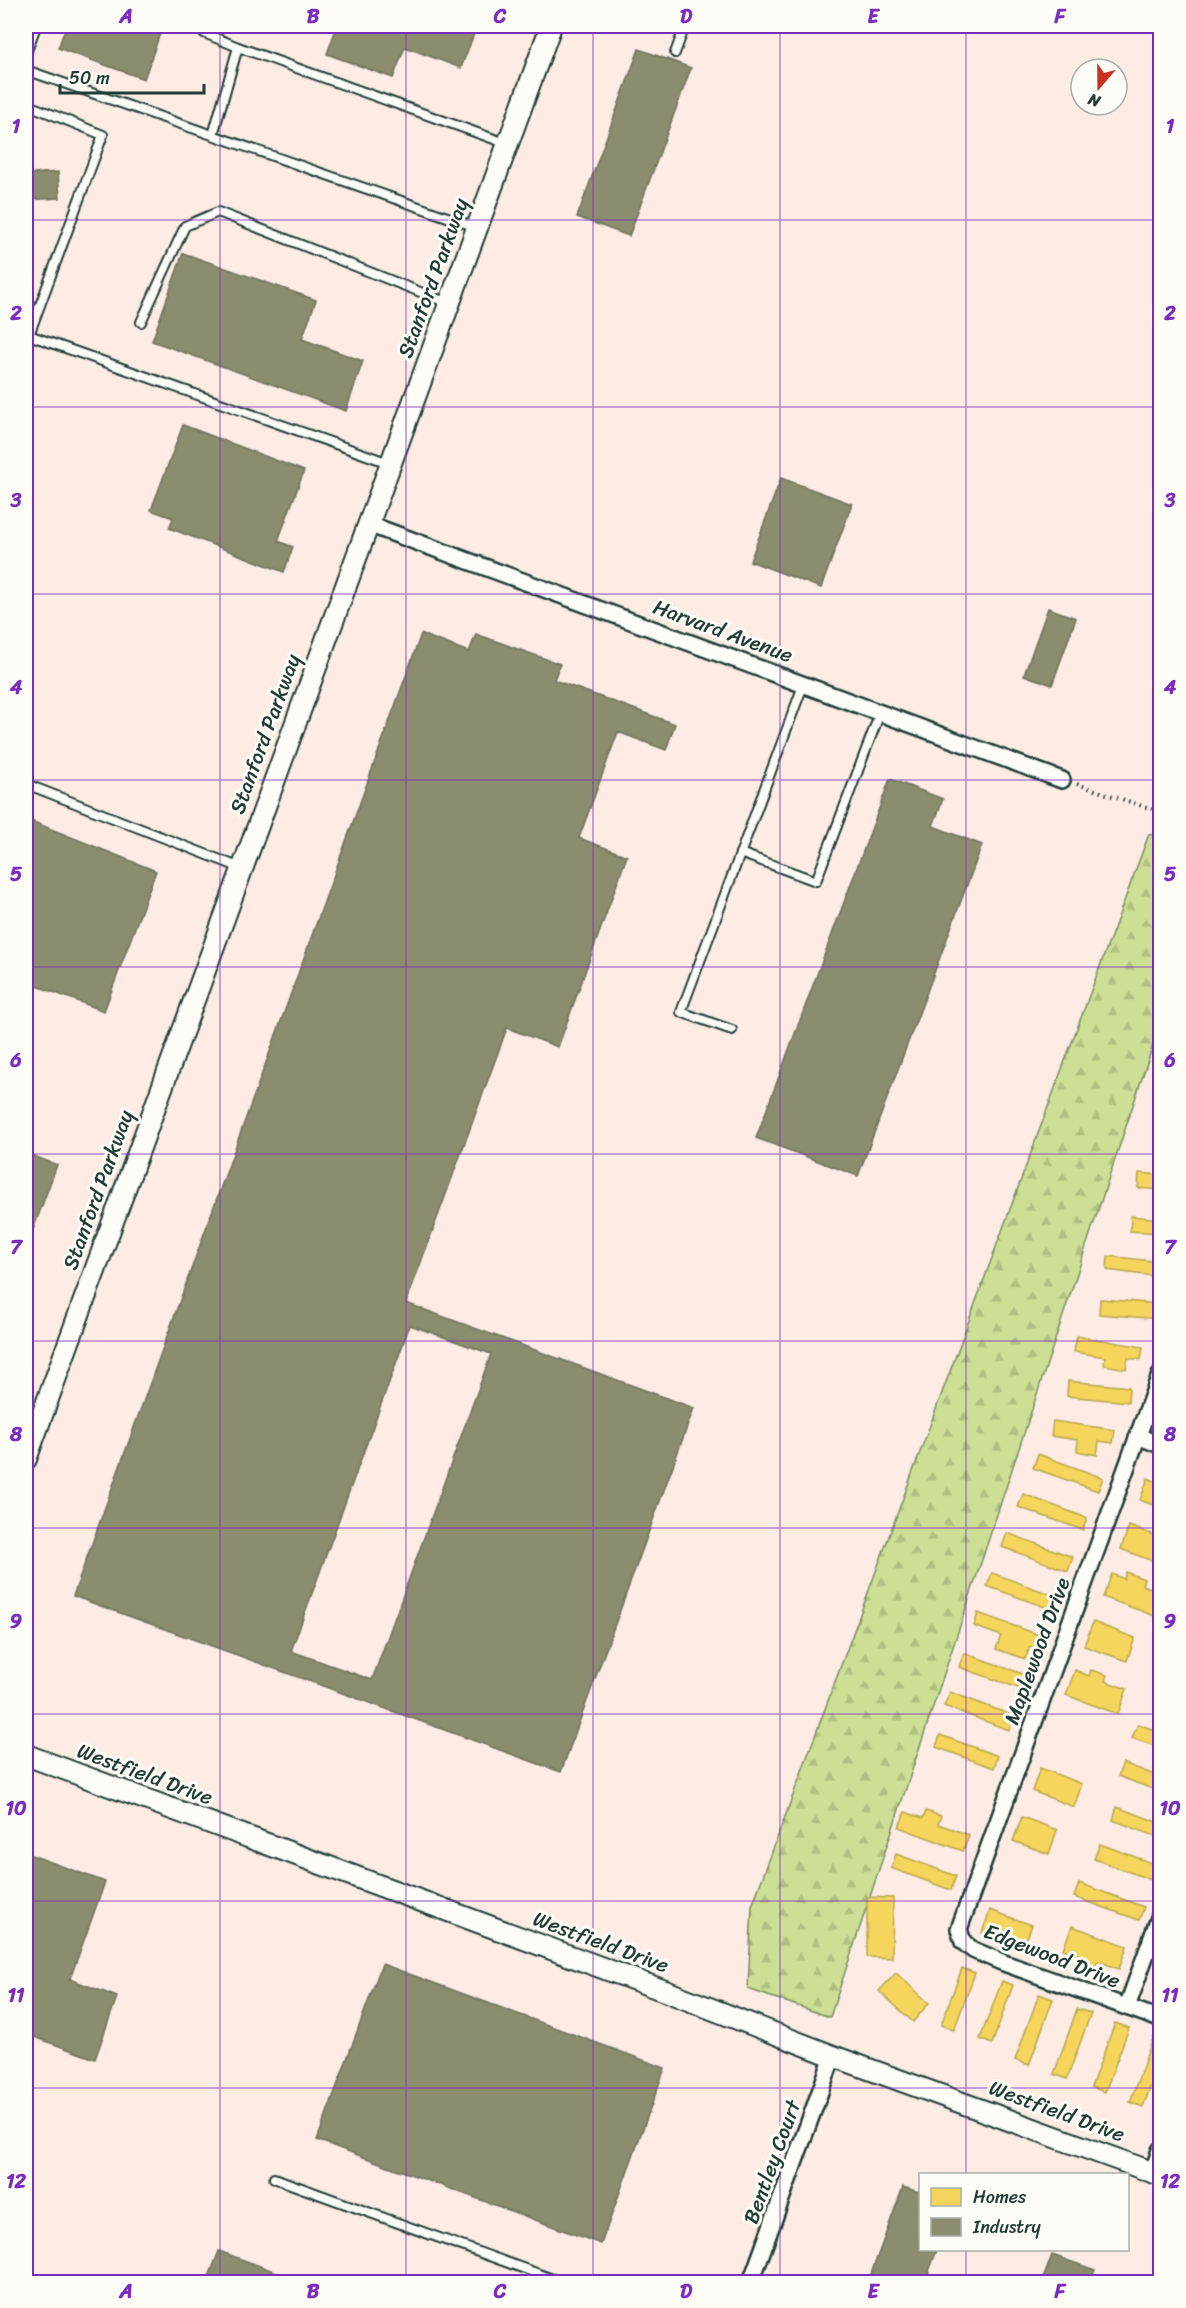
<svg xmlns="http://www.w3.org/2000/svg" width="1186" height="2308" viewBox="0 0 1186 2308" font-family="Sriracha,sans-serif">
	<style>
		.forest { fill: url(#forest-firs); stroke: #768e64; stroke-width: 1.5 }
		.homes { fill: #f6d55c; stroke: #b6a750; stroke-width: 1.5 }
		.industry { fill: #8c8c6e; stroke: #6b745d; stroke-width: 1.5; fill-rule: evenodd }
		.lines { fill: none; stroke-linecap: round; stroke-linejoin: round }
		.service-casing { stroke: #1f3d34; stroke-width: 12 }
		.minor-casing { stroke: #1f3d34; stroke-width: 20 }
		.tertiary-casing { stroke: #1f3d34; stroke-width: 24 }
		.path { stroke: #1f3d34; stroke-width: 4; stroke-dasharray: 1.5 4.5; stroke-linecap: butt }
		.service { stroke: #fdfcf7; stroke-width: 8 }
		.minor { stroke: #fdfcf7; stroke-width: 15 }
		.tertiary { stroke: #fdfcf7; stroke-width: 20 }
		.grid { fill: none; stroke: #7b2cbf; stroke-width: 1.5; stroke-opacity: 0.55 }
		.labels { text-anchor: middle; stroke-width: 6; stroke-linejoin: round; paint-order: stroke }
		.street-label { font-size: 21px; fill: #1f3d34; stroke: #fdfcf7 }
		.neatline { fill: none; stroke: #7b2cbf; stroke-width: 2 }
		.grid-label { font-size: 20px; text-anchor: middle; font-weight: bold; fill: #7b2cbf }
	</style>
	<defs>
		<pattern id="forest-firs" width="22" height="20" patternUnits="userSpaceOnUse" patternTransform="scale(1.5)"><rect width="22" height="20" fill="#cddf94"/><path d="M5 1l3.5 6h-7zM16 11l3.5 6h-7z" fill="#b0c080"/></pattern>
	</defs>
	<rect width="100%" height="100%" fill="#fdebe4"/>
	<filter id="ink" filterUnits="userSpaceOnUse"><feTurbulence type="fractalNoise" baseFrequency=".0167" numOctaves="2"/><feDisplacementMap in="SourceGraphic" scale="12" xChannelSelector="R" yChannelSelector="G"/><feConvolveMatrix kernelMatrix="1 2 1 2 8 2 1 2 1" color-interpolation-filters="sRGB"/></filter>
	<g filter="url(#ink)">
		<polygon class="forest" points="1149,834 1160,838 1160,1035 1156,1036 830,2017 748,1989 752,1906"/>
		<g class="homes">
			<polygon points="1139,1173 1160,1175 1160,1190 1138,1188"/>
			<polygon points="1131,1216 1160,1219 1160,1233 1130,1231"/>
			<polygon points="1108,1256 1160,1262 1160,1277 1107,1270"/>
			<polygon points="1100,1299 1160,1304 1160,1319 1099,1314"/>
			<polygon points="1077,1336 1143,1347 1141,1360 1128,1358 1126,1369 1104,1365 1105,1357 1074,1352"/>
			<polygon points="1068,1381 1129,1387 1128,1402 1067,1396"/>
			<polygon points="1053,1421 1115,1430 1113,1443 1099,1441 1097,1455 1077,1451 1078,1440 1051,1436"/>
			<polygon points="1038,1454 1103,1478 1098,1491 1033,1468"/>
			<polygon points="1148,1478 1160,1483 1160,1508 1140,1500"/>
			<polygon points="1023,1494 1087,1518 1083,1530 1018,1507"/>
			<polygon points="1129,1526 1160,1537 1160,1564 1121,1549"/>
			<polygon points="1007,1533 1073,1557 1068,1571 1002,1547"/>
			<polygon points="1126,1572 1144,1579 1142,1585 1160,1591 1160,1599 1155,1616 1103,1597 1112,1574 1124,1579"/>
			<polygon points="992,1573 1058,1597 1053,1610 987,1586"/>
			<polygon points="978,1613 1042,1636 1038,1650 1030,1647 1025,1659 996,1649 1001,1636 974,1626"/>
			<polygon points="1093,1622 1135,1638 1127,1661 1084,1646"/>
			<polygon points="964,1653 1029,1676 1024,1690 959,1667"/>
			<polygon points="1075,1670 1089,1676 1091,1670 1107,1675 1105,1681 1127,1689 1118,1714 1066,1695"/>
			<polygon points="950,1692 1014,1716 1009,1730 944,1706"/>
			<polygon points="1138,1724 1160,1732 1160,1748 1132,1738"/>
			<polygon points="940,1735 998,1756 994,1768 936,1747"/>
			<polygon points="1123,1763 1160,1777 1160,1792 1118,1776"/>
			<polygon points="1040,1768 1082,1784 1074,1807 1032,1791"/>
			<polygon points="1117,1807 1160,1823 1160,1838 1113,1820"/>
			<polygon points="926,1811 941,1816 938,1824 969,1835 963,1851 899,1827 905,1812 923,1818"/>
			<polygon points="1022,1817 1057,1830 1049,1854 1013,1841"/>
			<polygon points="1100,1844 1160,1866 1154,1881 1094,1859"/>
			<polygon points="896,1854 956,1876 951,1890 891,1868"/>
			<polygon points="1079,1883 1144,1907 1139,1920 1074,1897"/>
			<polygon points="867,1897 893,1898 892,1958 867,1957"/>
			<polygon points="990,1910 1032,1925 1023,1948 982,1933"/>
			<polygon points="1072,1926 1127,1946 1119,1969 1098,1961 1094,1969 1080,1964 1083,1956 1063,1949"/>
			<polygon points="962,1968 975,1973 954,2030 941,2025"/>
			<polygon points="896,1973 929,2003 913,2022 879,1991"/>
			<polygon points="1002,1981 1013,1985 992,2044 980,2039"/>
			<polygon points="1039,1994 1053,1999 1029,2065 1015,2060"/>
			<polygon points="1077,2009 1091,2013 1067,2079 1054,2074"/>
			<polygon points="1115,2023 1129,2028 1105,2092 1091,2087"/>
			<polygon points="1153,2038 1160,2040 1160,2060 1143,2107 1130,2102"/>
		</g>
		<g class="industry">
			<polygon points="66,26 156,26 162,28 144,79 58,48"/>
			<polygon points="337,26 477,26 461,68 405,47 393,78 327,54"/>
			<polygon points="639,49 691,68 629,236 577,217"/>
			<polygon points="58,172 60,198 26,200 26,174"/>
			<polygon points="183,253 316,300 302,339 363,361 346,411 152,341"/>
			<polygon points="183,425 304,471 278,541 293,547 284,572 169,528 173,518 151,510"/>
			<polygon points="781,478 852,504 821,588 750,561"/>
			<polygon points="1048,608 1076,618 1052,685 1024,675"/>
			<path d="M421,634L469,652L476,634L560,664L554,680L675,724L666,750L618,732L579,838L627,856L558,1047L507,1028L406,1303L694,1408L561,1772L73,1596ZM410,1325L491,1354L372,1680L291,1651Z"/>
			<polygon points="890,779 943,799 933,826 982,845 858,1176 756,1138"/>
			<polygon points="26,819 156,871 104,1011 26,982"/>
			<polygon points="26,1153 57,1165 26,1249"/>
			<polygon points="26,1853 105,1882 70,1979 117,1997 95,2059 26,2034"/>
			<polygon points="382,1964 665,2068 601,2244 317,2140"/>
			<polygon points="903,2187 919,2192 920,2188 920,2250 937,2250 925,2282 868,2282"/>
			<polygon points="219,2251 304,2282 207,2282"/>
			<polygon points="1052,2255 1095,2270 1090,2282 1042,2282"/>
		</g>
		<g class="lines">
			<g class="service-casing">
				<g id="service">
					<polyline points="203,26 204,33 238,47 508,144"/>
					<polyline points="675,53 685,26"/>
					<polyline points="26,54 36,26"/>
					<polyline points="26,70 476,227"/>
					<polyline points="26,104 103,135 29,335"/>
					<polyline points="213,135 238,47"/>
					<polyline points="141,322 185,226 218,212 448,303"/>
					<polyline points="26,334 389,463"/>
					<polyline points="26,784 241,868"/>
					<polyline points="740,853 816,881 880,713"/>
					<polyline points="732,1030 681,1012 804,683"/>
					<polyline points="274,2178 561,2282"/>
				</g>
			</g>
			<g class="minor-casing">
				<g id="minor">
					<polyline points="368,524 1062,780"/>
					<polyline points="1160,1375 959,1929 963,1942 973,1950 1004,1963 1160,2019"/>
					<polyline points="1138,1436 1160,1445"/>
					<polyline points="1127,2007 1160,1915"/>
					<polyline points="1153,2172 1160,2150"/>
					<polyline points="751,2282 833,2056"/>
				</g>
			</g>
			<g class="tertiary-casing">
				<g id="tertiary">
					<polyline points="26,1459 551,26"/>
					<polyline points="26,1755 673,1994 833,2056 1160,2175"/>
				</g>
			</g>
			<polyline class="path" points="1077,784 1160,812"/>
			<use href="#service" class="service"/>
			<use href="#minor" class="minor"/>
			<use href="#tertiary" class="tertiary"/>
		</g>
	</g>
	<path class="grid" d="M220,26V2282M406,26V2282M593,26V2282M780,26V2282M966,26V2174M26,220H1160M26,407H1160M26,594H1160M26,780H1160M26,967H1160M26,1154H1160M26,1341H1160M26,1528H1160M26,1714H1160M26,1901H1160M26,2088H1160M966,2250V2282"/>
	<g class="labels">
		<g class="street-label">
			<text transform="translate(433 278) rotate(-70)" y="7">Stanford Parkway</text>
			<text transform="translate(723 631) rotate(20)" y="7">Harvard Avenue</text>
			<text transform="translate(265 734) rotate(-70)" y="7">Stanford Parkway</text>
			<text transform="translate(98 1190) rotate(-70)" y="7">Stanford Parkway</text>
			<text transform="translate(1037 1651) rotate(-70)" y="7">Maplewood Drive</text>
			<text transform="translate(145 1774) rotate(20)" y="7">Westfield Drive</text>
			<text transform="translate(601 1942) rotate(20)" y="7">Westfield Drive</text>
			<text transform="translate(1052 1956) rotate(21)" y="7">Edgewood Drive</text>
			<text transform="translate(1057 2111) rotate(20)" y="7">Westfield Drive</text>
			<text transform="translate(772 2162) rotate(-70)" y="7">Bentley Court</text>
		</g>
	</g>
	<rect width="1186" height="2308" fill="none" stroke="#fdfcf7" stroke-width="66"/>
	<rect x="919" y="2173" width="210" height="78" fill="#fdfcf7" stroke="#a4b0a9" stroke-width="1.5"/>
	<rect x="931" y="2188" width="30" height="18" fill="#f6d55c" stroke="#a4b0a9" stroke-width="1.5"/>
	<text x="973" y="2203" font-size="18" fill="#1f3d34">Homes</text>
	<rect x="931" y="2218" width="30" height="18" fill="#8c8c6e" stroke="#a4b0a9" stroke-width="1.5"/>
	<text x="973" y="2233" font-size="18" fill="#1f3d34">Industry</text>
	<g transform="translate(1099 87) rotate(200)"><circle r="28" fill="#fdfcf7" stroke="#a4b0a9" stroke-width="1.5"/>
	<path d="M0-4.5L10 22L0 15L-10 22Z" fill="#c8321e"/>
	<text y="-9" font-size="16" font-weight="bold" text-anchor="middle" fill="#1f3d34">N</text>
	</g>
	<path d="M60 84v9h144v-9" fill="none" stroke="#1f3d34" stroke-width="3"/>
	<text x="69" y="84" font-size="18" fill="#1f3d34" stroke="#fdfcf7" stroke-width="4.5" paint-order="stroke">50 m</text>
	<rect x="33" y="33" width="1120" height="2242" class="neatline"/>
	<g class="grid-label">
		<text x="126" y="23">A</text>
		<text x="313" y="23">B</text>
		<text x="500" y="23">C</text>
		<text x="686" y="23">D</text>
		<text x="873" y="23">E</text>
		<text x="1060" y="23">F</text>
		<text x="16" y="133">1</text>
		<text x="1170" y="133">1</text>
		<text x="16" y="320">2</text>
		<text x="1170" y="320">2</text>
		<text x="16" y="507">3</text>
		<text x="1170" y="507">3</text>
		<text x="16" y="694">4</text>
		<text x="1170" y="694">4</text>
		<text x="16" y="881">5</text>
		<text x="1170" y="881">5</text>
		<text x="16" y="1067">6</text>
		<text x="1170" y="1067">6</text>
		<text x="16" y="1254">7</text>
		<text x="1170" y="1254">7</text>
		<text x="16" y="1441">8</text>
		<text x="1170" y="1441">8</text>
		<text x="16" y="1628">9</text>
		<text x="1170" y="1628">9</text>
		<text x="16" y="1815">10</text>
		<text x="1170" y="1815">10</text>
		<text x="16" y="2002">11</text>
		<text x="1170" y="2002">11</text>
		<text x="16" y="2188">12</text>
		<text x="1170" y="2188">12</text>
		<text x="126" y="2298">A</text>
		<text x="313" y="2298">B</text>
		<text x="500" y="2298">C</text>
		<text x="686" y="2298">D</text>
		<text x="873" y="2298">E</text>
		<text x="1060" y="2298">F</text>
	</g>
</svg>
